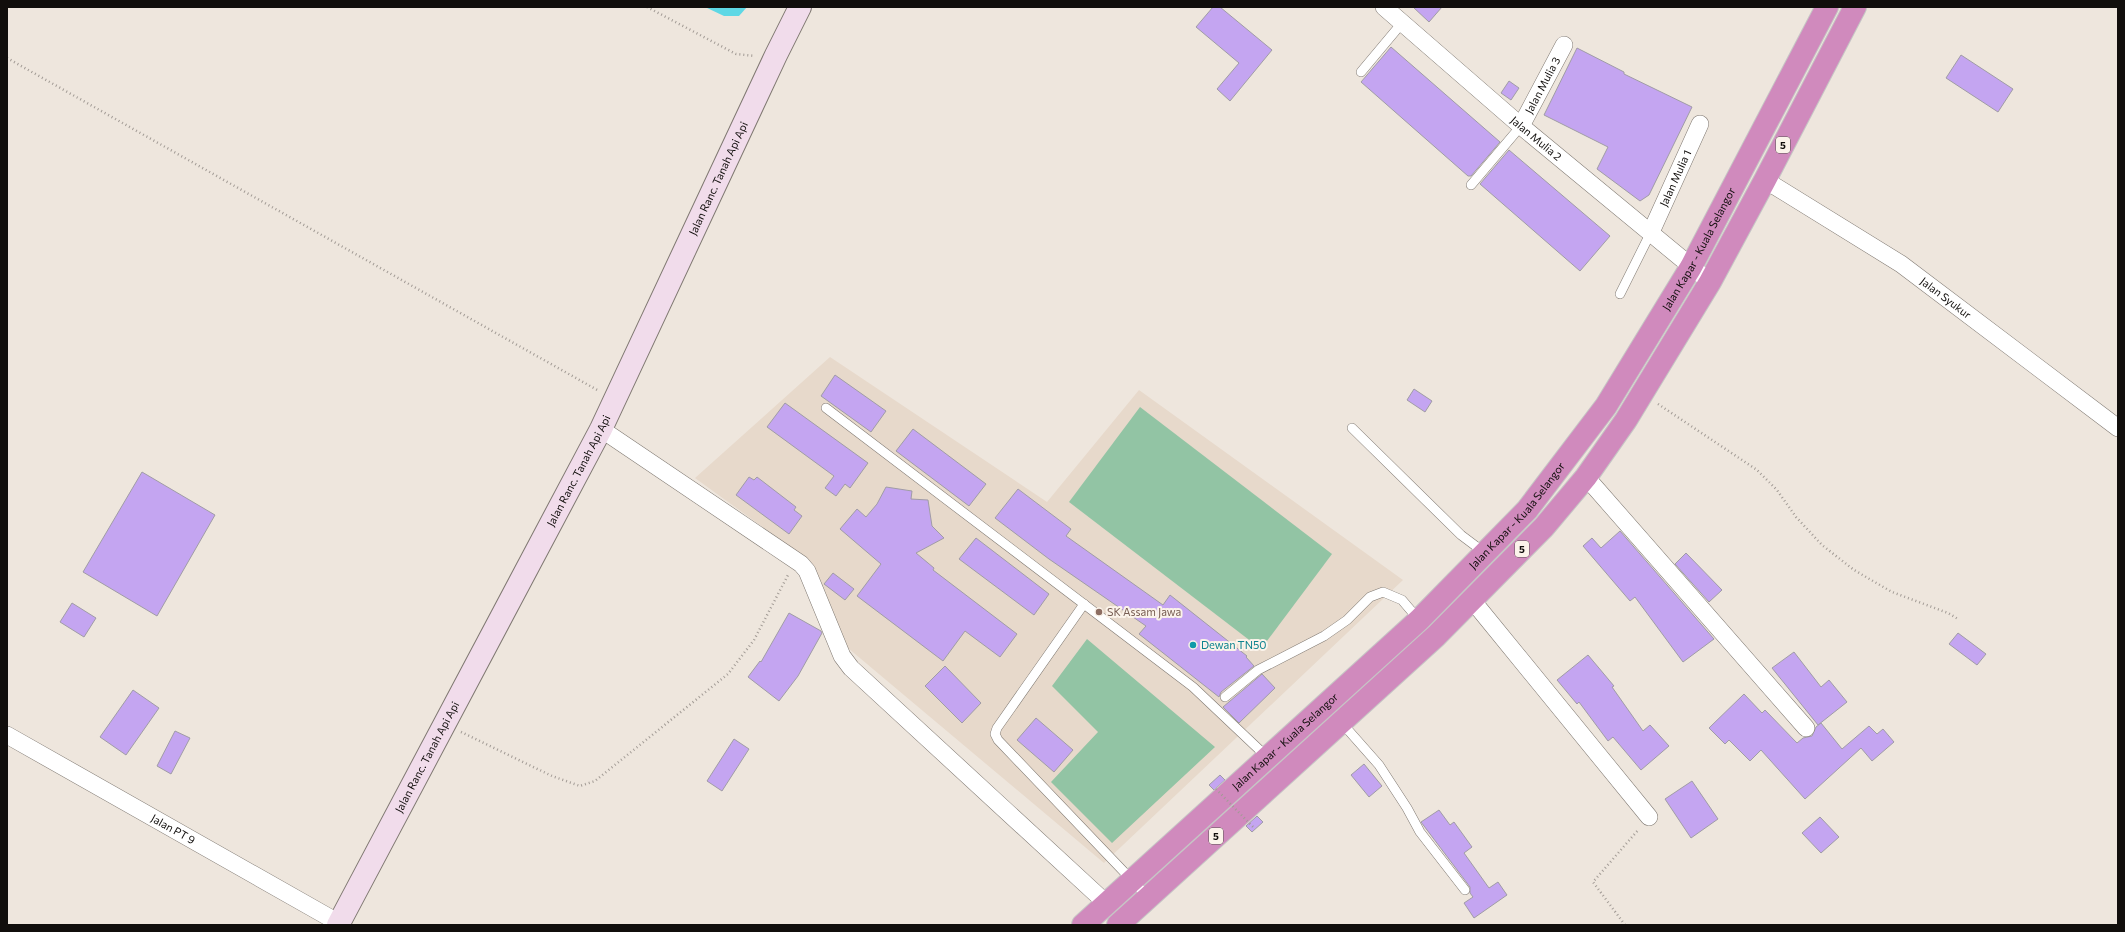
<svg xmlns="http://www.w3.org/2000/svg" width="2125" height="932" viewBox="0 0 2125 932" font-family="Commissioner,sans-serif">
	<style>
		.built { fill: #e7d9cb }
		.green { fill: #92c4a4 }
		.water { fill: #5ed8e5 }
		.building { fill: #c4a5f1; stroke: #a09ca6 }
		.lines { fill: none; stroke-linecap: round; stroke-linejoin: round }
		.lane-casing { stroke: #7f7871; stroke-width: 10 }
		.street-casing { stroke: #7f7871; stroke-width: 18 }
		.secondary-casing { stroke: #7f7871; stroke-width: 24 }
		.highway-casing { stroke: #c6c5c5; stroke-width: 24 }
		.path { stroke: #a29b95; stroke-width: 2.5; stroke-dasharray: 1 3; stroke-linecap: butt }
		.lane { stroke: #fff; stroke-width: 9 }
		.street { stroke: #fff; stroke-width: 17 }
		.secondary { stroke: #f1dceb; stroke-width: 22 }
		.highway { stroke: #d08abd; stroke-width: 22 }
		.path-bridge { stroke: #a29b95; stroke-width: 2.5; stroke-dasharray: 1 3; stroke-linecap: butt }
		.education-dot { fill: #8d6e63; stroke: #fbf3ea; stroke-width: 1.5 }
		.culture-dot { fill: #0f9aa8; stroke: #fbf3ea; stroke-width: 1.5 }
		.labels { text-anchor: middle; stroke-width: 4; stroke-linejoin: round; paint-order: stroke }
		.shield { fill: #fbf3ea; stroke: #57534f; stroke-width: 1 }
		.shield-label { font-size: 10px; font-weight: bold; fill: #110e0c }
		.street-label { font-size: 11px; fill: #110e0c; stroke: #fbf3ea }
		.education-label { font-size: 11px; fill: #785e54; stroke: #fbf3ea; text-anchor: start }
		.culture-label { font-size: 11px; fill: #0d838f; stroke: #fbf3ea; text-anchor: start }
	</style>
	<rect width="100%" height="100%" fill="#eee6dd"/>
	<polygon class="built" points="830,357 1047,502 1139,390 1403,580 1104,863 842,643 804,557 695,478"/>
	<g class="green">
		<polygon points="1140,407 1332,554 1261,649 1069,502"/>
		<polygon points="1087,639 1215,747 1112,843 1051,782 1098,732 1052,686"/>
	</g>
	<polygon class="water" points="705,7 747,7 739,16 724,16"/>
	<g class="building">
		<polygon points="1213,7 1220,7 1272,50 1230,101 1217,89 1239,63 1196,27"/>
		<polygon points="1413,7 1442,7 1429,22"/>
		<polygon points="1391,47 1500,142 1471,176 1468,176 1361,82"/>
		<polygon points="1577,48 1624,72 1624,74 1692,107 1649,195 1640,201 1597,169 1608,147 1544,115"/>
		<polygon points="1961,55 2013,89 1998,112 1946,78"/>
		<polygon points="1509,81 1519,88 1511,100 1501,93"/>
		<polygon points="1509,150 1610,236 1580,271 1480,184"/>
		<polygon points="835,375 886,411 871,432 821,396"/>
		<polygon points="1414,389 1432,401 1425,412 1407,400"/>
		<polygon points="785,403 868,463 850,488 845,484 836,496 825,488 834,476 767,427"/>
		<polygon points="913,429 986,484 969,506 896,451"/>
		<polygon points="142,472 215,515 157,616 83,572"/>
		<polygon points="749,477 754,480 757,477 796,507 794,510 802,516 789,534 736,495"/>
		<polygon points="886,487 912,491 911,499 928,500 932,526 944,538 916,553 934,568 933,570 1017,634 1000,657 965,631 943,661 857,596 881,564 840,529 857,509 866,517 877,504"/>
		<polygon points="1018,489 1071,529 1066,536 1163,605 1170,595 1247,656 1246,657 1254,666 1221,692 1219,697 1139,634 1146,626 1049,559 995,518"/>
		<polygon points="1620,531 1714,639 1683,662 1635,597 1630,601 1583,546 1592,538 1601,548"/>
		<polygon points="976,538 1049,594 1034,615 959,559"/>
		<polygon points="1686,553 1722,590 1709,602 1675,564"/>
		<polygon points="833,573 854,589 845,600 824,584"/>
		<polygon points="72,603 96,618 84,637 60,622"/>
		<polygon points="789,613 821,631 822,633 798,676 779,701 748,677 760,661 761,662"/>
		<polygon points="1958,633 1986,654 1977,665 1949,644"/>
		<polygon points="1794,652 1821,687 1829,680 1847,702 1818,725 1772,668"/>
		<polygon points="1588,655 1614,686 1612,687 1643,731 1650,725 1669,746 1641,770 1613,737 1608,741 1579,702 1577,704 1557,680"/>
		<polygon points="945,666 981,703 962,723 925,686"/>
		<polygon points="1262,674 1275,688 1239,723 1223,707"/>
		<polygon points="133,690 159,708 126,755 100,737"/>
		<polygon points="1744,694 1762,713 1765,710 1797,743 1803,738 1812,736 1816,727 1821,723 1842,749 1869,726 1877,734 1883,729 1894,742 1872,761 1861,748 1805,799 1761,750 1750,761 1729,740 1725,744 1709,728"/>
		<polygon points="1036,718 1073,750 1054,772 1017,740"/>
		<polygon points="175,731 190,738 171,774 157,766"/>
		<polygon points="734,739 749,749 722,791 707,781"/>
		<polygon points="1364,764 1382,786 1369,797 1351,775"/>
		<polygon points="1220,775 1225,780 1214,790 1209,785"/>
		<polygon points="1692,781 1718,819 1691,838 1665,799"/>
		<polygon points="1439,810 1450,825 1454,822 1472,847 1464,853 1489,888 1498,882 1507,895 1474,918 1464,903 1473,897 1470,893 1470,887 1421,822"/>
		<polygon points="1257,816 1263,822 1252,832 1246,826"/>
		<polygon points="1820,817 1839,837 1821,853 1802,833"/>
	</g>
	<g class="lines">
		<g class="lane-casing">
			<g id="lane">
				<polyline points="1361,72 1402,23"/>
				<polyline points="1471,185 1521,126"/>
				<polyline points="1620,294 1651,232"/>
				<polyline points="826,408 1193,687 1267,757"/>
				<polyline points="1352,428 1461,535 1485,553"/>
				<polyline points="1084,604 997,728 995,734 998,740 1148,897"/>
				<polyline points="1225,697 1258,670 1324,636 1347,620 1370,597 1383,592 1402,600 1419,620"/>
				<polyline points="1341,722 1379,765 1407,808 1420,832 1465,890"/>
			</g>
		</g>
		<g class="street-casing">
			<g id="street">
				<path id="s1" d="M1384,7L1521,126L1710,282"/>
				<path id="s2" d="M1521,126L1564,45"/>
				<path id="s3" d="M1765,180L1901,264L2118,428"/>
				<path id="s4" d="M1651,232L1700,124"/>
				<polyline points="601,429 801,564 807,571 842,656 851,668 1106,903"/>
				<polyline points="1586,477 1806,728"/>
				<polyline points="1472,600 1649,817"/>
				<path id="s5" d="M7,735L339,923"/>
			</g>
		</g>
		<g class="secondary-casing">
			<g id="secondary">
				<path id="s6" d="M338,925L601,429L776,55L800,7"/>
			</g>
		</g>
		<g class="highway-casing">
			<g id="highway">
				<path id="s7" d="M1083,925L1419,620L1527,510L1606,406L1691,267L1827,7"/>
				<polyline points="1118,925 1436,636 1544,527 1586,477 1626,420 1710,282 1765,180 1855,7"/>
			</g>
		</g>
		<g class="path">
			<polyline points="647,7 736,54 755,56"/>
			<polyline points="7,58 599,391"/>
			<polyline points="1658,404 1757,470 1777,490 1796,517 1822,545 1854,570 1892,592 1948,613 1958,619"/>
			<polyline points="461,732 552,776 580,786 595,781 728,674 754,640 788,575"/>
			<polyline points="1625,925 1593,882 1639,829"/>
		</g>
		<use href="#lane" class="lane"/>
		<use href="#street" class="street"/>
		<use href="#secondary" class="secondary"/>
		<use href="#highway" class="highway"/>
		<polyline class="path-bridge" points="1216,789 1254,828"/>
	</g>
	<circle class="education-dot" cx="1099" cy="612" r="4"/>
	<circle class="culture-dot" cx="1193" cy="645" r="4"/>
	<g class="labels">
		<g class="shield">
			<rect x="1776" y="137" width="14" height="16" rx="3"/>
			<rect x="1515" y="541" width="14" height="16" rx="3"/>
			<rect x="1209" y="828" width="14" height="16" rx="3"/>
		</g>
		<g class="shield-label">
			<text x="1783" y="149">5</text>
			<text x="1522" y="553">5</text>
			<text x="1216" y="840">5</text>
		</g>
		<g class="street-label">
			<text dy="4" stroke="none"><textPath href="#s2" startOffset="46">Jalan Mulia 3</textPath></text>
			<text dy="4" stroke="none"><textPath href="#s1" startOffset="201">Jalan Mulia 2</textPath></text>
			<text dy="4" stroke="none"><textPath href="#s6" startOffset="838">Jalan Ranc. Tanah Api Api</textPath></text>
			<text dy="4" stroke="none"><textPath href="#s4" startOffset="59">Jalan Mulia 1</textPath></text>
			<text dy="4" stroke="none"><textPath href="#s7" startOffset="921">Jalan Kapar - Kuala Selangor</textPath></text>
			<text dy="4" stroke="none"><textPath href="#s3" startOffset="216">Jalan Syukur</textPath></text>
			<text dy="4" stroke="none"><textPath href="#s6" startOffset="514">Jalan Ranc. Tanah Api Api</textPath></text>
			<text dy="4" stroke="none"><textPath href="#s7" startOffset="597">Jalan Kapar - Kuala Selangor</textPath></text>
			<text dy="4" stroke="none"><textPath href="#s7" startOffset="273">Jalan Kapar - Kuala Selangor</textPath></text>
			<text dy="4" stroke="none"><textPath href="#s6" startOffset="190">Jalan Ranc. Tanah Api Api</textPath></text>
			<text dy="4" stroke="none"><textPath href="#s5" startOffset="191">Jalan PT 9</textPath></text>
		</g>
		<g class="education-label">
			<text x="1107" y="616">SK Assam Jawa</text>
		</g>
		<g class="culture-label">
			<text x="1201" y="649">Dewan TN50</text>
		</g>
	</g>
	<rect width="2125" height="932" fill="none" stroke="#110e0c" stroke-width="16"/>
</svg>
